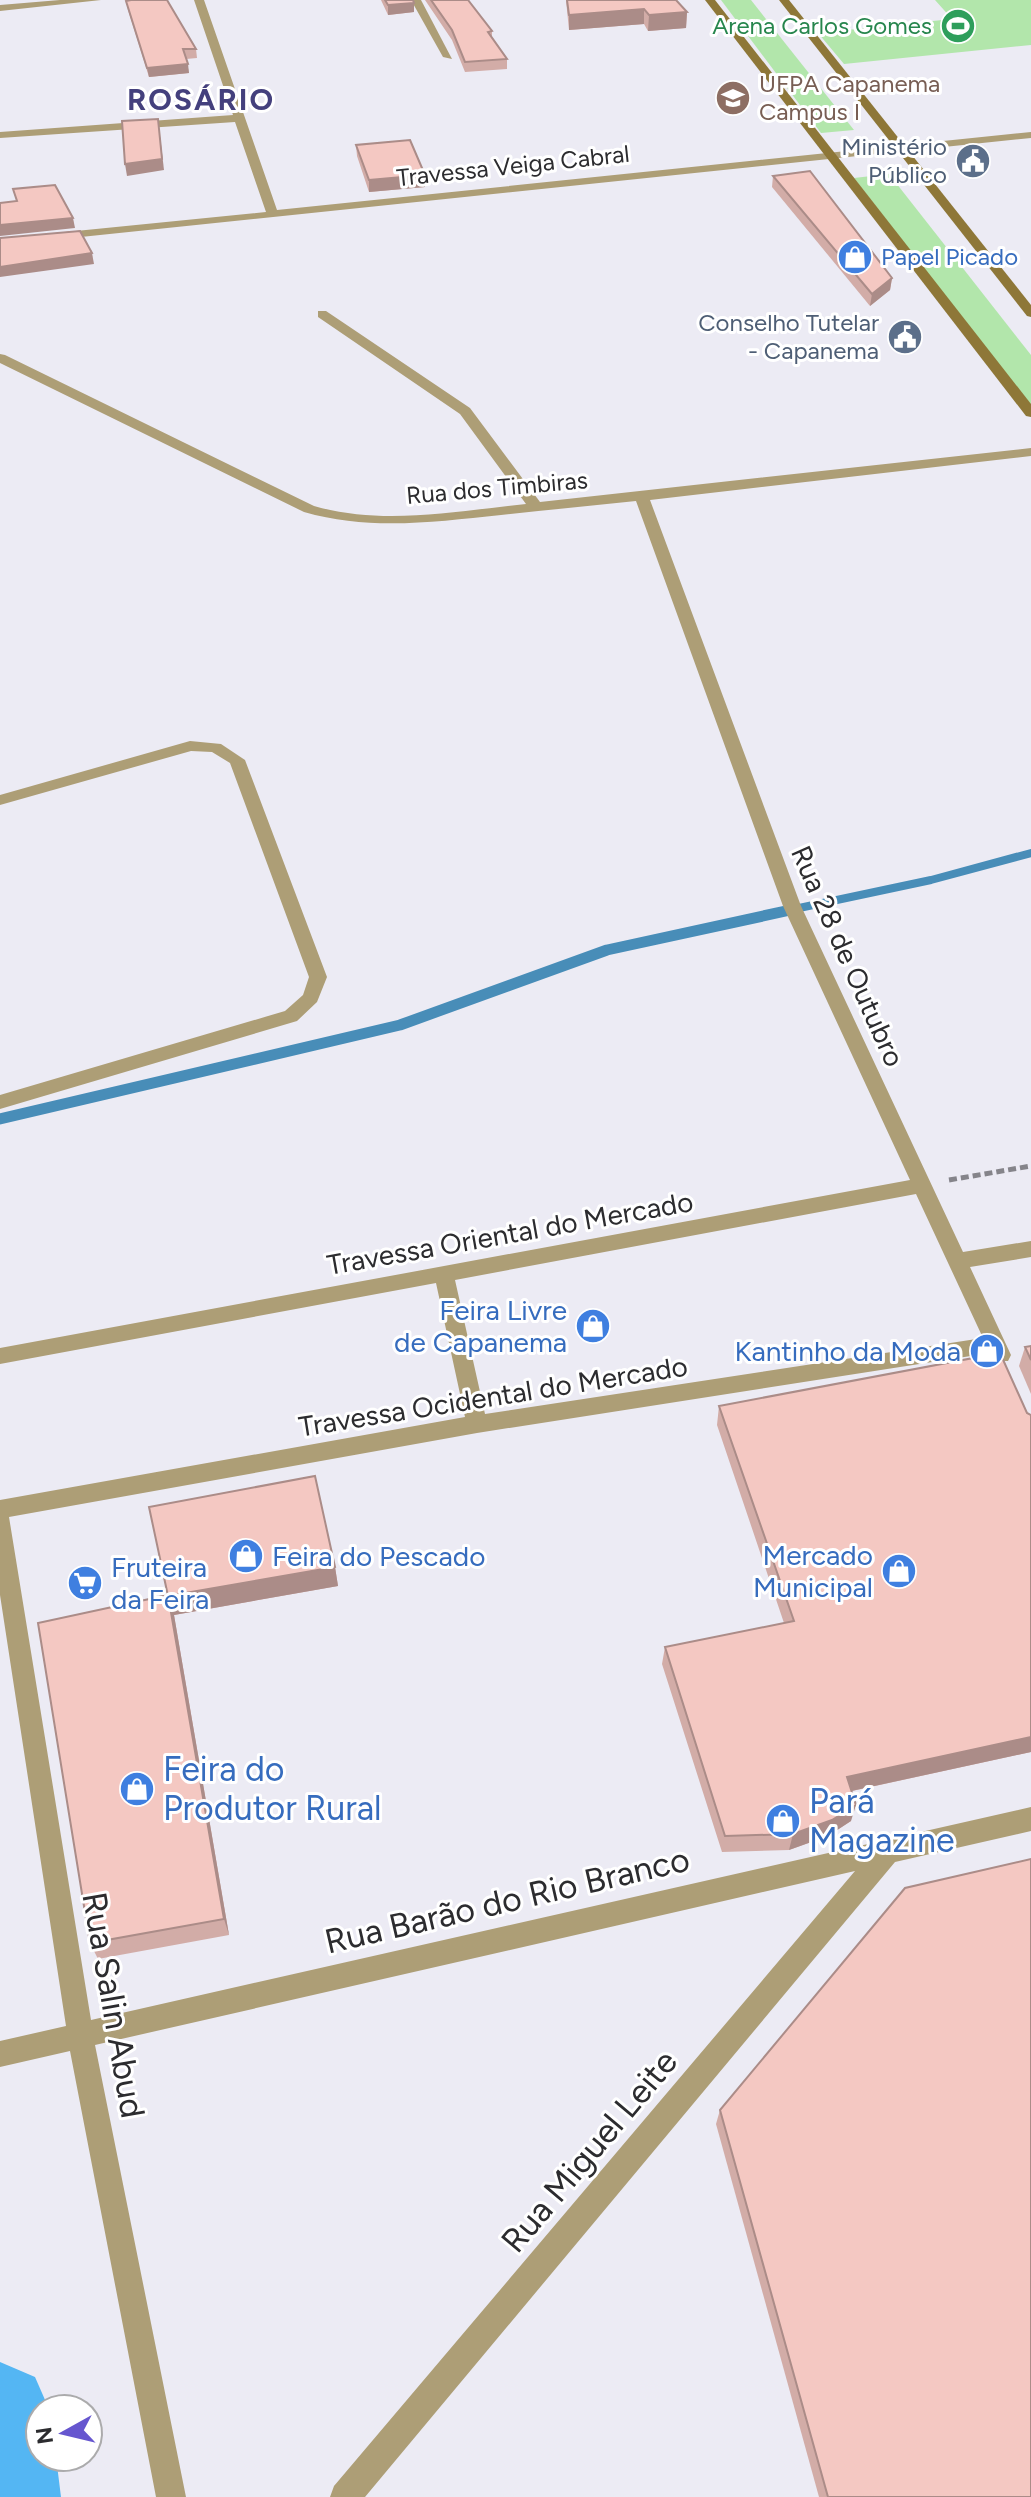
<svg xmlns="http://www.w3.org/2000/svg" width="1031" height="2497" viewBox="0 0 1031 2497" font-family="Figtree,sans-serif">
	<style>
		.green { fill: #b2e6ab }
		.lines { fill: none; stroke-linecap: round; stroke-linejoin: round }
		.stream-far1 { stroke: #488db8; stroke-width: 8 }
		.stream { stroke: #488db8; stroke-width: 11 }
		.river { fill: #54b6f3; fill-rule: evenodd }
		.path { stroke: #85848a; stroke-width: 5; stroke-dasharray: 8 4; stroke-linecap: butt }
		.street { fill: #ad9e76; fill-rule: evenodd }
		.secondary { fill: #8e7738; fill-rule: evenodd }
		.wall { fill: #d2aca7 }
		.shaded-wall { fill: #ab8c88 }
		.building { fill: #f4c8c2; stroke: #ab8c88; stroke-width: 2 }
		.labels { text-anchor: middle; stroke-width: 6; stroke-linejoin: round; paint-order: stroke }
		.far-leisure-label { font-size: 24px; fill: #27864d; stroke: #fff; text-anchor: end }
		.far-education-label { font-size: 24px; fill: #785e54; stroke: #fff; text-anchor: start }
		.far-service-label { font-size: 24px; fill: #4e5e75; stroke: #fff; text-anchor: end }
		.far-street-label { font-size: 24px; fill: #2c2c2f; stroke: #fff }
		.far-shop-label { font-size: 24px; fill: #366cbe; stroke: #fff; text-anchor: start }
		.street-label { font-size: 28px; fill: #2c2c2f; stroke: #fff }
		.shop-label { font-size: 28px; fill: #366cbe; stroke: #fff; text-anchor: end }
		.far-district-label { font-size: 30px; font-weight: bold; letter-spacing: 2px; fill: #44407d; stroke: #fff }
		.near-shop-label { font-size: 34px; fill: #366cbe; stroke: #fff; text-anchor: start }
		.near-street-label { font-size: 34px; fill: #2c2c2f; stroke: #fff }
	</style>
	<rect width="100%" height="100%" fill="#ecebf4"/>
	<g class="green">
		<polygon points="721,0 751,0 854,130 821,133"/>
		<polygon points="935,0 1031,0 1031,45 844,64 818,33 952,19"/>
		<polygon points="889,174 1031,355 1031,408 854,178"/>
	</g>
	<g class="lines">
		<polyline class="stream-far1" points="785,911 931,880 1031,853"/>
		<polyline class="stream" points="0,1119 400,1025 607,950 795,909"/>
		<polygon class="river" points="0,2362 35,2377 49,2409 40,2409 40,2457 56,2457 61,2497 0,2497"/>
		<polyline class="path" points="949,1180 1031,1166"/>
		<g class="street">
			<polygon points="60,0 101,0 0,11 0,5"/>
			<polygon points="194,0 204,0 277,210 1031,132 1031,138 52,240 52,234 56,233 266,212 235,122 0,138 0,132 233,115"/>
			<polygon points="411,0 421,0 452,59 443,57"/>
			<path d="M318,311H326L470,408L540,502L1031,448V456L650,500L801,906L963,1252L1031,1241V1257L970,1267L1011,1355L1008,1361H994L990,1353L477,1433L9,1517L91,2020L1031,1807V1831L895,1862L365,2497H330L334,2486L855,1871L95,2045L186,2497H156L70,2051L0,2067V2041L66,2026L0,1595V1500L465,1417L436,1283L0,1364V1348L910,1180L783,906L636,501C591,506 546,510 501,515C433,522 370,531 304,512L0,363V354L5,355L314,506C384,526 455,511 526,504L460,414L318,317ZM916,1194L983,1338L485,1414L455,1280Z"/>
			<polygon points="190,741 221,744 245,760 327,977 317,1002 297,1021 0,1109 0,1095 285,1011 303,995 309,977 230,763 212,752 191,751 0,805 0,795"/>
		</g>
		<g class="secondary">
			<polygon points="705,0 715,0 1031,404 1031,417 1026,416"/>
			<polygon points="779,0 789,0 1031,305 1031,317 1027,316"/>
		</g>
	</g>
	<g class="wall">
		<polygon points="381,0 413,0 414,12 388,15"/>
		<polygon points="425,0 468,0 492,31 492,37 507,59 507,69 465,72 452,40"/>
		<polygon points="566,0 676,0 687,12 686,28 648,31 644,24 569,30"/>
		<polygon points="126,1 196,49 197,58 186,59 189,73 149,77 128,10"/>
		<polygon points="356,145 425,175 425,187 369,192 357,156"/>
		<polygon points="773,176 892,278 890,290 870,306 772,187"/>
		<polygon points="1031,1346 1031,1394 1019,1366 1025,1347"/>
		<polygon points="719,1406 1027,1413 1031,1415 1031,1752 852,1791 851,1821 828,1836 789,1850 722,1852 662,1664 665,1647 784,1623 717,1425"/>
		<polygon points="335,1567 338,1586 174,1615 229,1935 98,1959 90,1943 38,1623"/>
		<polygon points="720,2110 1031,2497 819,2497 716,2124"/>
	</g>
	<g class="shaded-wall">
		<polygon points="414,3 414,12 388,15 388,5"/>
		<polygon points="644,9 644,24 569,30 569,15"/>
		<polygon points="687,12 686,28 648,31 649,15"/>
		<polygon points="188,64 189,73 149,77 147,68"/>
		<polygon points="158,119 164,170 127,176 125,164"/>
		<polygon points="425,175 425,187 369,192 369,180"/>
		<polygon points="73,218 75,228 0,236 0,225"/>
		<polygon points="92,253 94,264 0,277 0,267"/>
		<polygon points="892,278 890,290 870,306 872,294"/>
		<polygon points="335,1567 338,1586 174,1615 229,1935 224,1919 168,1595"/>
		<polygon points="1031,1737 1031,1752 842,1793 847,1777"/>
		<polygon points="856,1805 851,1821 828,1836 789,1850 793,1834"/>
	</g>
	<g class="building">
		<polygon points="131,0 167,0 196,49 183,49 188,64 147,68 126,1"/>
		<polygon points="385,0 413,0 414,3 388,5"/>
		<polygon points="431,0 468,0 492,31 488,32 507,59 465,62 452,30"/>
		<polygon points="567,0 676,0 687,12 649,15 644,9 569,15"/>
		<polygon points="158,119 162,159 125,164 122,121"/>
		<polygon points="410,140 425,175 369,180 356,145"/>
		<polygon points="810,171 892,278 872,294 773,176"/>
		<polygon points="55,185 73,218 0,225 0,203 17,201 13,189"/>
		<polygon points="80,231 92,253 0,267 0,238"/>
		<polygon points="1031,1346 1031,1360 1025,1347"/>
		<polygon points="1000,1353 1027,1413 1031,1415 1031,1737 847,1777 856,1805 832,1820 793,1834 725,1836 665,1647 794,1621 719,1406"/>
		<polygon points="315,1476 335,1567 168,1596 149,1507"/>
		<polygon points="168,1595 224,1919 90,1943 38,1623"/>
		<polygon points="1031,1859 1031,2497 828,2497 720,2110 905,1888"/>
	</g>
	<defs>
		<g id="stadium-disc" transform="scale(1.8)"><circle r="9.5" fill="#2e9e5b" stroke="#fff"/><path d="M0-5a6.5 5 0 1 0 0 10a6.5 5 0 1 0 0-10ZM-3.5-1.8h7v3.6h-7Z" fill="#fff"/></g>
		<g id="university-disc" transform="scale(1.8)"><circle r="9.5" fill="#8d6e63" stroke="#fff"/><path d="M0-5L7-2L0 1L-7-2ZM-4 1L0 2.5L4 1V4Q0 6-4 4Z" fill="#fff"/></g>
		<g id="civic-disc" transform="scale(1.8)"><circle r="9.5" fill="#5c6f8a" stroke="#fff"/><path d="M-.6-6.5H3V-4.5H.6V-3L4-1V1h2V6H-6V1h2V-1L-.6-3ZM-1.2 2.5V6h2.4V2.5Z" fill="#fff"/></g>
		<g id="shop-disc" transform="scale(1.8)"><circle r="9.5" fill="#3f7fe0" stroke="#fff"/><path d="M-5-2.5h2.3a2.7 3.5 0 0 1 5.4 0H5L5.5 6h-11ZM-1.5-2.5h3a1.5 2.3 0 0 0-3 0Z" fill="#fff"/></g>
		<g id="supermarket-disc" transform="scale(1.8)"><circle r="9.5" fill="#3f7fe0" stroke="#fff"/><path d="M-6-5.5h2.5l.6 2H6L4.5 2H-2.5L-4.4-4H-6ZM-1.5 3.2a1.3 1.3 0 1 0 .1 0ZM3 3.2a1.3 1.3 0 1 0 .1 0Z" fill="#fff"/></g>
	</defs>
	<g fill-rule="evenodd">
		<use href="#stadium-disc" x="958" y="26"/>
		<use href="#university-disc" x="733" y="98"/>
		<use href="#civic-disc" x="973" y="161"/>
		<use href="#shop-disc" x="855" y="257"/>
		<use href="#civic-disc" x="905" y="337"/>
		<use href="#shop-disc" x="593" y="1326"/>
		<use href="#shop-disc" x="987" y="1351"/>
		<use href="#shop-disc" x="246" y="1556"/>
		<use href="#shop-disc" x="899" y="1571"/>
		<use href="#supermarket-disc" x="85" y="1583"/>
		<use href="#shop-disc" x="137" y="1789"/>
		<use href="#shop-disc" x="783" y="1821"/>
	</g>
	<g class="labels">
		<g class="far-leisure-label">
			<text x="932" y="34">Arena Carlos Gomes</text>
		</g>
		<g class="far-education-label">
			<text x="759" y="92">UFPA Capanema<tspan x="759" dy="28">Campus I</tspan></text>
		</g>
		<g class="far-service-label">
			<text x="947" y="155">Ministério<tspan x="947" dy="28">Público</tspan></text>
			<text x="879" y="331">Conselho Tutelar<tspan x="879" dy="28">- Capanema</tspan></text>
		</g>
		<g class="far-street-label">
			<text transform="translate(513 166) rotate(-6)" y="8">Travessa Veiga Cabral</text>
			<text transform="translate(497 488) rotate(-5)" y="8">Rua dos Timbiras</text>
		</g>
		<g class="far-shop-label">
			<text x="881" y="265">Papel Picado</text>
		</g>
		<g class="street-label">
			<text transform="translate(848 956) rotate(66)" y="10">Rua 28 de Outubro</text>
			<text transform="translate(510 1233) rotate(-10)" y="10">Travessa Oriental do Mercado</text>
			<text transform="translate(493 1396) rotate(-9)" y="10">Travessa Ocidental do Mercado</text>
		</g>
		<g class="shop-label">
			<text x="567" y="1320">Feira Livre<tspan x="567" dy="32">de Capanema</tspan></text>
			<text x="961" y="1361">Kantinho da Moda</text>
			<text x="873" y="1565">Mercado<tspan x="873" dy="32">Municipal</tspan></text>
			<text x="272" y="1566" text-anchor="start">Feira do Pescado</text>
			<text x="111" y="1577" text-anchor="start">Fruteira<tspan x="111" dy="32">da Feira</tspan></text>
		</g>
		<g class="far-district-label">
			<text x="201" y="110">ROSÁRIO</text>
		</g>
		<g class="near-shop-label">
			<text x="163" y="1781">Feira do<tspan x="163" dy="39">Produtor Rural</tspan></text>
			<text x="809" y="1813">Pará<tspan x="809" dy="39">Magazine</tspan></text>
		</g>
		<g class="near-street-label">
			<text transform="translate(507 1900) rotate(-13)" y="12">Rua Barão do Rio Branco</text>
			<text transform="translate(114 2005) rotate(80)" y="12">Rua Salin Abud</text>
			<text transform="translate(589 2151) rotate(-50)" y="12">Rua Miguel Leite</text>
		</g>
	</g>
	<g transform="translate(64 2433) rotate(262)"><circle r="38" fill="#ffffff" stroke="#ababac" stroke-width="2"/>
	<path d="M0-6L14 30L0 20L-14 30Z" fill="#6656cf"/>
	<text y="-12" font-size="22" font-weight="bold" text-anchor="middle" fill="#2c2c2f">N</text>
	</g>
</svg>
